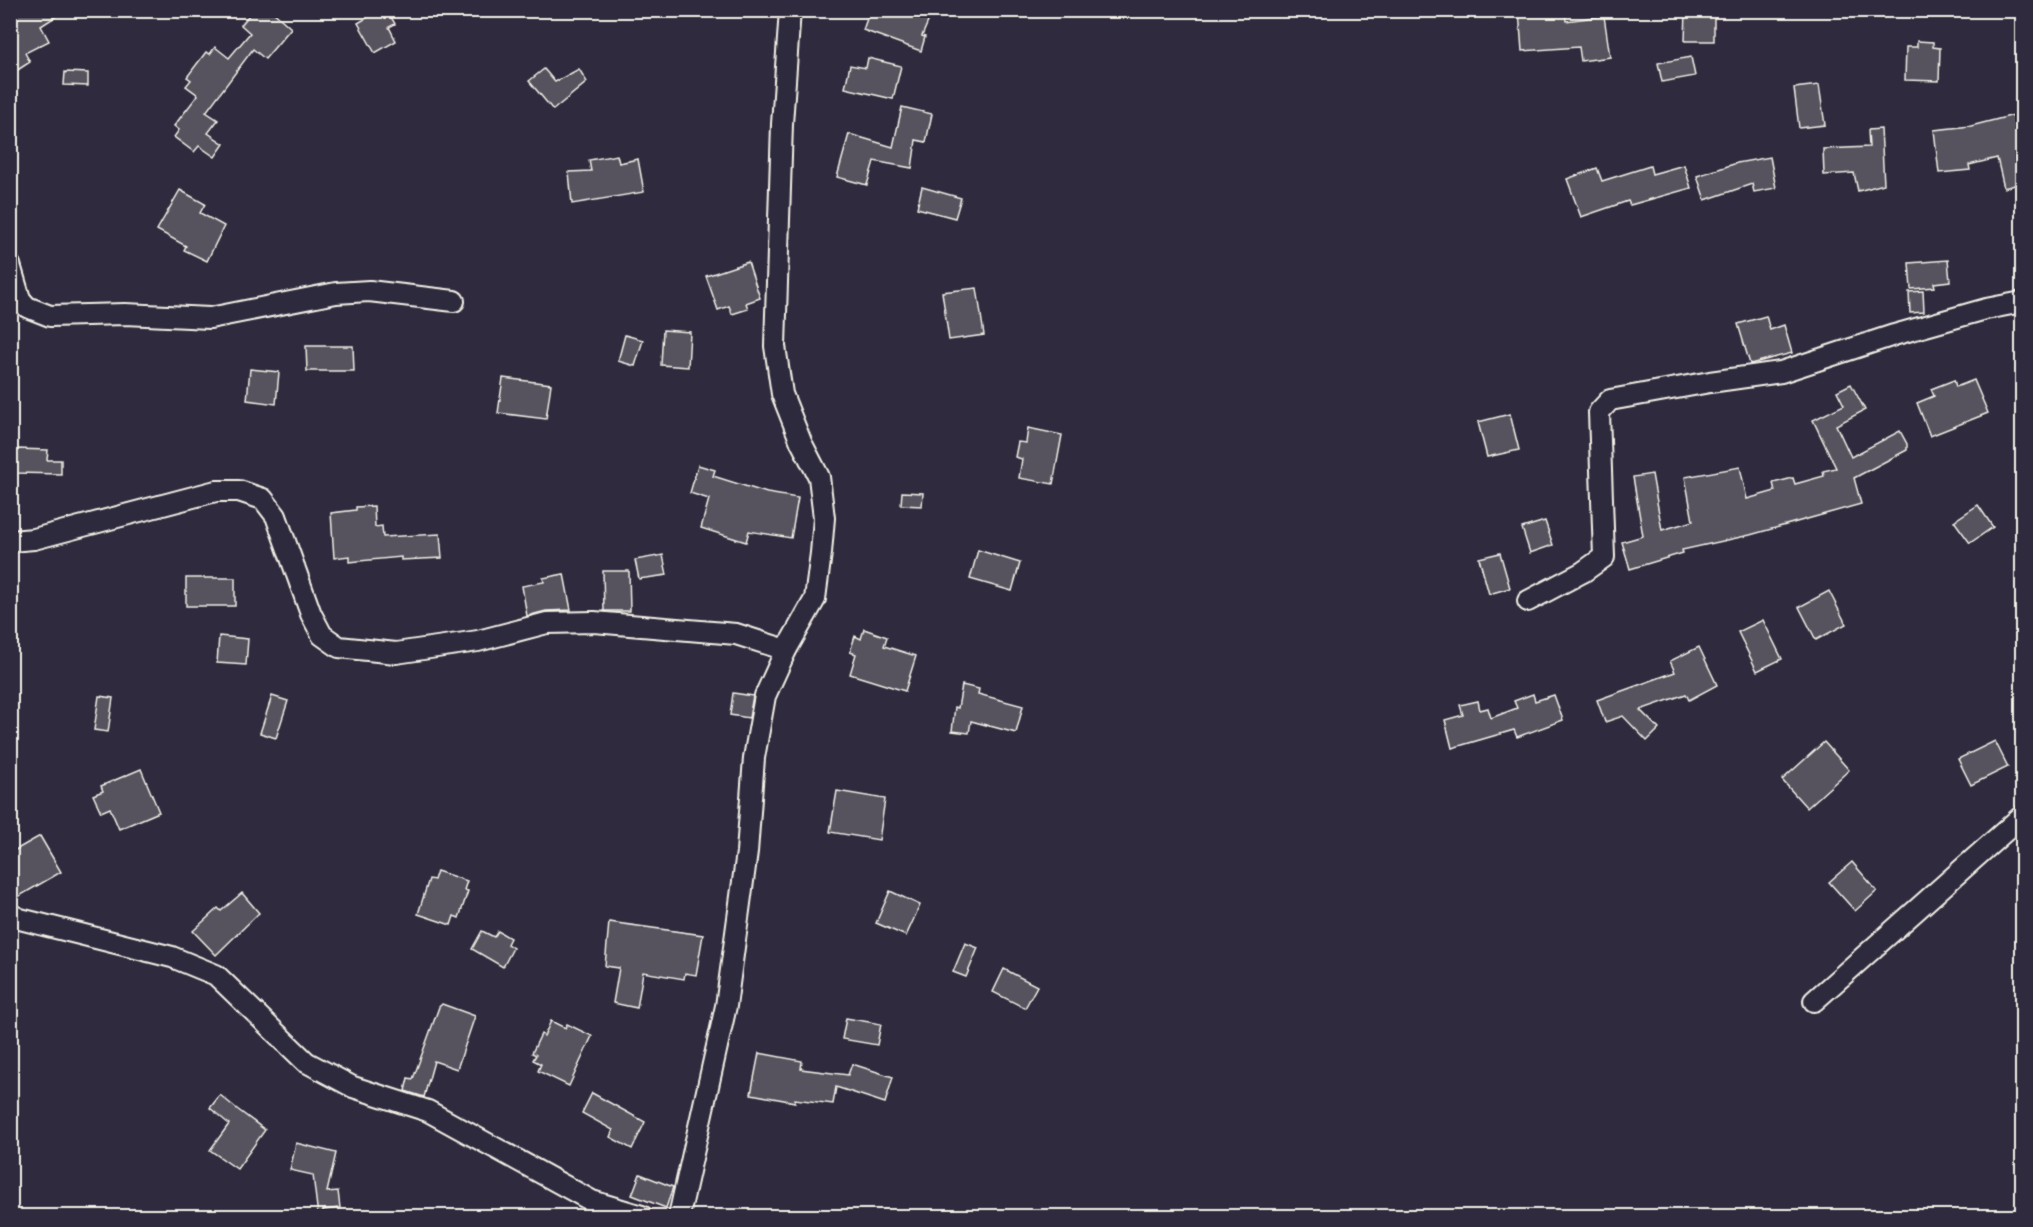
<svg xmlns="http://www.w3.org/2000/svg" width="2033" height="1227" viewBox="0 0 2033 1227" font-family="'Architects Daughter',sans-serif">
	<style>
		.building { fill: #56525f; stroke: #f4f1e8; stroke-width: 1.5 }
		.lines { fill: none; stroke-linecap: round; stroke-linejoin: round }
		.minor-casing { stroke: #f4f1e8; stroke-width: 24 }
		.minor { stroke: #2f2a3d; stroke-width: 20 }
	</style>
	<rect width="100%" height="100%" fill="#2f2a3d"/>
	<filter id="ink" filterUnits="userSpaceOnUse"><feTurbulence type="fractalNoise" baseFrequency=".0167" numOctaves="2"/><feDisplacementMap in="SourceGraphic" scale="12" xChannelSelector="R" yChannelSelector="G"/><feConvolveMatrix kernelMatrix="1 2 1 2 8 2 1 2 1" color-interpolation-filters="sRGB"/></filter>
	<g filter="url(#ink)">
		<g class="building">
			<polygon points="10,10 66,10 41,26 49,41 25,53 30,62 10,75"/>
			<polygon points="253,10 271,10 291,28 265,59 253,49 206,112 218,120 208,133 224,144 215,157 199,146 194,152 174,137 179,130 174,126 198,95 186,86 191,80 187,77 206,52 210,54 215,47 229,58 250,33 241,25"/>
			<polygon points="380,10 387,10 395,24 389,27 396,41 375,53 358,23"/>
			<polygon points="870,10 897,10 913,16 915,10 933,10 922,36 925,37 921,51 863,30"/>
			<polygon points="1565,10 1566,21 1604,16 1610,57 1581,61 1579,47 1522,51 1519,11"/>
			<polygon points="1686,10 1714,10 1714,41 1685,41"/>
			<polygon points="1917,41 1933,42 1933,47 1940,48 1939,81 1905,80 1906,47 1917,47"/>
			<polygon points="1691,57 1695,76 1662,82 1658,63"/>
			<polygon points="868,58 901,66 893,99 845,88 850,65 866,68"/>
			<polygon points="544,69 555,82 579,69 587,82 553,110 529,81"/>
			<polygon points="65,72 88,73 88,86 64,85"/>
			<polygon points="1819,85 1825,125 1799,128 1794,88"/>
			<polygon points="902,107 932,114 926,142 916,140 912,168 874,161 867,185 837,177 849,134 893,147"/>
			<polygon points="2022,113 2022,183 2004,188 1997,158 1969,165 1970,170 1939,173 1934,130 1971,126"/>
			<polygon points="1881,129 1884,184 1858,191 1854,173 1824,175 1823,149 1869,147 1868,130"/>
			<polygon points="617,155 619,163 638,159 644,192 572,204 569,172 591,171 589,160"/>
			<polygon points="1770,157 1776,188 1754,192 1752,184 1705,200 1697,176 1737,163"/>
			<polygon points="1684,165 1691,188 1630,205 1628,201 1581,217 1567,179 1597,168 1602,181 1650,166 1652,174"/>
			<polygon points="922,187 961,198 955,218 917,208"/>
			<polygon points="180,190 205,204 200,213 224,226 207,261 184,250 186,246 157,230"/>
			<polygon points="1948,260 1950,281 1934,283 1935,287 1911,289 1909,263"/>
			<polygon points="748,262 760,298 746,303 748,309 732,314 729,306 718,310 706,276"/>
			<polygon points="977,288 984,335 949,340 942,292"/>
			<polygon points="1923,291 1924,312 1910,313 1909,292"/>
			<polygon points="1766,316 1770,330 1784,325 1792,353 1750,364 1738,324"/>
			<polygon points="663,330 690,332 688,367 661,365"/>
			<polygon points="625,335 643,340 635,366 618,361"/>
			<polygon points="306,346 353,346 354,371 307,371"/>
			<polygon points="250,369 279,372 276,404 247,400"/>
			<polygon points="503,378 551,384 546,419 498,413"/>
			<polygon points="1954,380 1956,387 1974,380 1988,413 1930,436 1917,403 1934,396 1931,389"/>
			<polygon points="1851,384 1865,410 1836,425 1851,457 1900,431 1907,444 1907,450 1854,478 1861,504 1750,535 1682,550 1683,553 1630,569 1622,542 1643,536 1633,477 1652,474 1662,530 1693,521 1685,477 1740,467 1747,499 1775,491 1773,483 1793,478 1795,484 1824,476 1823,471 1836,468 1813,420 1844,405 1837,391"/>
			<polygon points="1510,414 1519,450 1487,457 1478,422"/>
			<polygon points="1028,428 1062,435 1053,484 1019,478 1022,459 1015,457 1018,442 1026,443"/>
			<polygon points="17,449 48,450 47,460 61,460 61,474 16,473"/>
			<polygon points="698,465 715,470 713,476 767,493 798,498 791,538 749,531 746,542 701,528 709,499 690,493"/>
			<polygon points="902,492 923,493 922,506 901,505"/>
			<polygon points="1978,505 1993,527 1970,543 1954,521"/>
			<polygon points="374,506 375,527 382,526 383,537 440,534 442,558 401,560 401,557 349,562 349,556 334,558 331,513 356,510 356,507"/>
			<polygon points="1545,521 1553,545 1530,553 1522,528"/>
			<polygon points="978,550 1020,563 1012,591 970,579"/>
			<polygon points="1500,553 1510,588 1489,594 1479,558"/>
			<polygon points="663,555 667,575 639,579 635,560"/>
			<polygon points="603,571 629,571 630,611 604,611"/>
			<polygon points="564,574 571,610 546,611 527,616 522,586 544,582 543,578"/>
			<rect x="186" y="578" width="49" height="28"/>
			<polygon points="1829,591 1846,624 1816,640 1799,607"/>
			<polygon points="1763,620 1782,659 1757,671 1738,632"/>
			<polygon points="864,629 887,637 884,646 916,656 905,691 850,674 856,654 850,652 855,636 861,639"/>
			<polygon points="219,636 248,639 246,665 217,663"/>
			<polygon points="1699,647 1717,685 1689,700 1686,694 1640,710 1659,729 1647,741 1623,716 1605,722 1597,700 1675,672 1670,661"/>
			<polygon points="962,685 979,689 978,694 1023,706 1016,733 971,721 969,733 952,731 955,707 958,708"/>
			<polygon points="733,693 753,696 749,718 730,715"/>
			<polygon points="1533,694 1535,701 1554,695 1563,720 1517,737 1514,730 1452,748 1445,720 1463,715 1460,705 1478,701 1480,710 1488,708 1491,718 1517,708 1514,701"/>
			<polygon points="99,696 113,698 108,732 94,730"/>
			<polygon points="272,696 288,701 276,738 260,733"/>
			<polygon points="1995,741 2008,767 1971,785 1958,759"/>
			<polygon points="1824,742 1849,770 1807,808 1782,780"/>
			<polygon points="141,769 159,812 119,829 110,808 101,812 93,795 103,791 101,786"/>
			<polygon points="837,791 885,799 879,840 830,832"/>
			<polygon points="40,836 61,872 16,898 10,888 10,853"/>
			<polygon points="1852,862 1877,891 1855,911 1829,882"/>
			<polygon points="437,871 467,881 464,890 468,891 459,918 454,916 451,925 418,914 429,879 434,880"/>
			<polygon points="890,891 920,905 906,936 876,923"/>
			<polygon points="242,893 259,913 216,955 193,931 218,908 221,911"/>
			<polygon points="609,922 703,935 696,975 685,973 684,979 643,972 637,1008 613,1003 619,968 605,966"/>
			<polygon points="482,931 494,937 498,931 510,938 507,944 513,948 503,967 472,949"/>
			<polygon points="965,943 978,948 966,977 953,972"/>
			<polygon points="1004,969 1037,986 1025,1008 993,992"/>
			<polygon points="442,1004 475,1016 457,1069 434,1061 424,1097 405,1091 408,1078 413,1079 439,1007"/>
			<polygon points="846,1018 881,1024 877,1045 842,1039"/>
			<polygon points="551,1021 565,1028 567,1024 592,1036 569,1086 538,1071 541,1064 533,1060 536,1055 532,1053 541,1034 544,1036"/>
			<polygon points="759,1053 802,1061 801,1069 848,1075 852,1064 893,1077 885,1103 836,1087 833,1104 795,1099 795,1102 751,1094"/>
			<polygon points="592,1093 645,1122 632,1149 610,1137 613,1130 582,1113"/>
			<polygon points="220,1095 237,1109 265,1130 237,1169 210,1150 229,1124 210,1108"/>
			<polygon points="296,1143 336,1153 327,1192 338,1191 340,1208 323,1210 322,1216 318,1216 313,1175 290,1170"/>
			<polygon points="640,1174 673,1187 666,1208 632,1195"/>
		</g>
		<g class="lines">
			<g class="minor-casing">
				<g id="minor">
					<polyline points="10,265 20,299 27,307 50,316 125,314 210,318 336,293 369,291 454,301"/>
					<polyline points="10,541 34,539 216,491 239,491 263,499 276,516 311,614 322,635 339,647 396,653 478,641 547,623 594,622 736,634 786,650"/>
					<polyline points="1528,601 1583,572 1604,557 1599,412 1610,400 1710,382 1781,372 1894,335 1986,309 2022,302"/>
					<polyline points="10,914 20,919 172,957 216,975 306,1062 353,1087 428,1111 592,1201 642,1216"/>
					<polyline points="1814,1001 2022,816"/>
					<polyline points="679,1216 726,1006 747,852 754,758 765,696 786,650 815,599 821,553 824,518 819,477 801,442 782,394 775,346 782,124 790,10"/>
				</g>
			</g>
			<use href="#minor" class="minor"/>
		</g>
	</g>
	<rect width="2033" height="1227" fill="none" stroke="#2f2a3d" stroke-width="36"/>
	<rect x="18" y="18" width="1997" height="1191" fill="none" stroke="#f4f1e8" stroke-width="2" filter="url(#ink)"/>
</svg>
